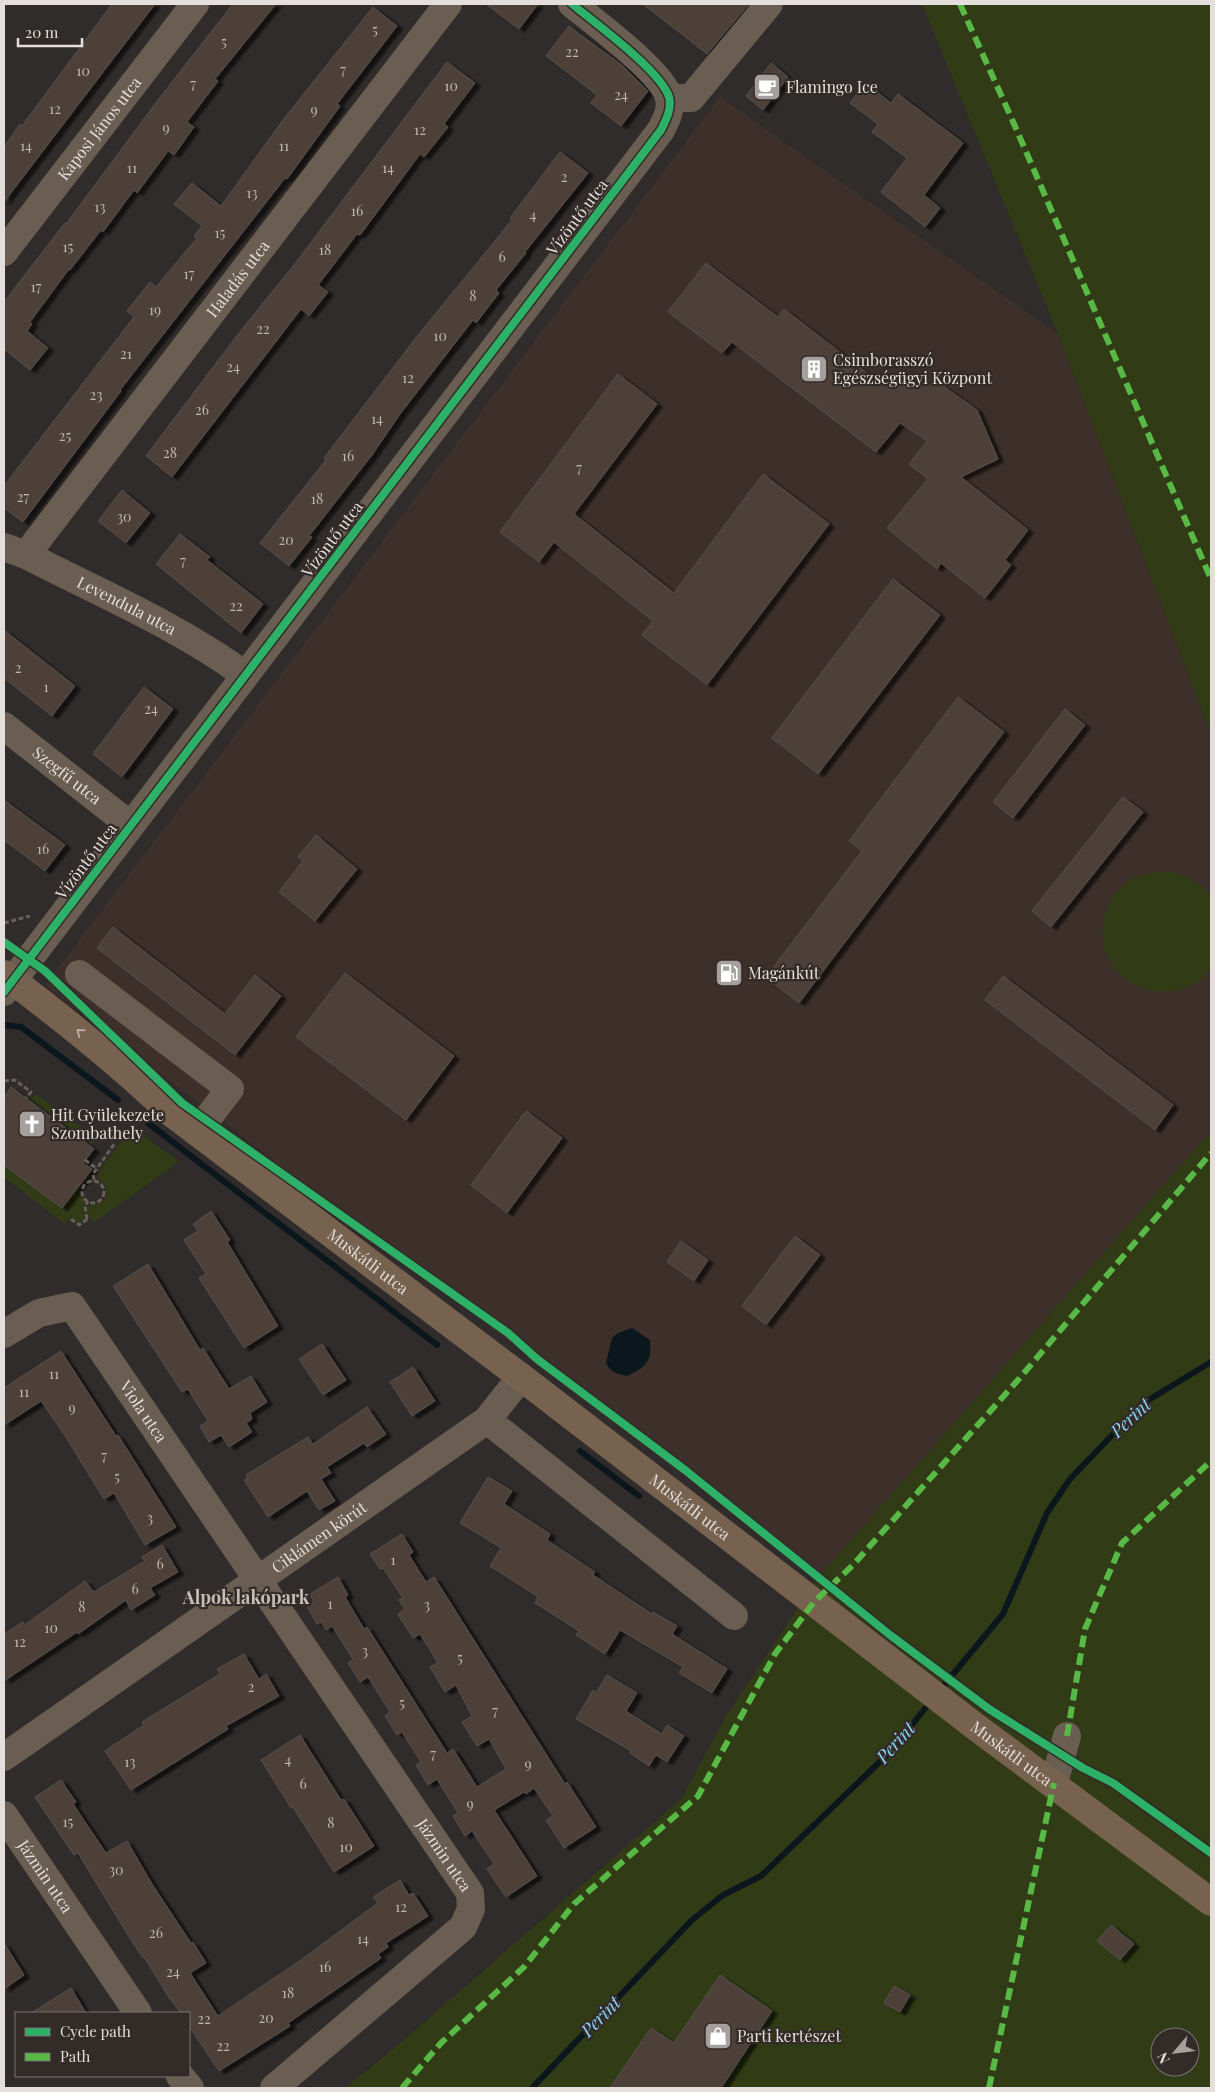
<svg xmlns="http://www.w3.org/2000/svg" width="1215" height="2092" viewBox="0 0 1215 2092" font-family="'Playfair Display',serif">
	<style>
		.built { fill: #3d302b }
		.green { fill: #313b15; fill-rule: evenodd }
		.water { fill: #0c171d }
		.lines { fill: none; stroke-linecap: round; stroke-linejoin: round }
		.stream { stroke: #0c171d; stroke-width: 6 }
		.building { fill: #4d4039; stroke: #555150; filter: url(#shadow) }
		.path { stroke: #685f57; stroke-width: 3; stroke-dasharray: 5 2.5; stroke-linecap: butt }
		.minor { stroke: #6a5d51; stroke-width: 28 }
		.major { stroke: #77624f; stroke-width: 28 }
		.quiet { stroke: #58b947; stroke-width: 6; stroke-dasharray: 12 6; stroke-linecap: butt }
		.cycleway-casing { stroke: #332b28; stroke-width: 11 }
		.cycleway { stroke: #2db169; stroke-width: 8 }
		.oneway { stroke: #b8ada4 }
		.labels { text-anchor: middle; stroke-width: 4.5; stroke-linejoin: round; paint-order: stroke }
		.number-label { font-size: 14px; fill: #beb7b3 }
		.poi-label { font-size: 16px; fill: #e4dfdc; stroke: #332b28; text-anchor: start }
		.street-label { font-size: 16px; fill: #e4dfdc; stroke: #332b28 }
		.water-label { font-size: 18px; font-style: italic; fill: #8bd4fa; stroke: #332b28 }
		.neighbourhood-label { font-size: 18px; font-weight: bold; fill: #c6bdb8; stroke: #332b28 }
	</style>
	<defs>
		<filter id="shadow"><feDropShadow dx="5.5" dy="3" stdDeviation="1" flood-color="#0009"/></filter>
	</defs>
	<rect width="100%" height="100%" fill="#302c2b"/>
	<polygon class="built" points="720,97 1058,334 1211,734 1211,1131 817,1579 45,985"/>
	<g class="green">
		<polygon points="922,4 1211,4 1211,734 1058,334"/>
		<path d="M1171,871C1188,876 1201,882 1211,896V968C1207,973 1203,978 1198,982C1166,1002 1123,990 1107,955C1096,929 1107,895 1130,880C1143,872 1157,872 1171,871Z"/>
		<polygon points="34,1095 37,1095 93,1136 94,1143 91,1144 30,1099"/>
		<path d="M132,1127L179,1162L93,1223L87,1212L89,1204C97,1207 104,1203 107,1194L105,1185L98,1177V1173Z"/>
		<path d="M1211,1131V2088H345L391,2051L681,1799L725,1718L817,1579ZM1160,2037H1190V2067H1160Z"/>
		<polygon points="4,1165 62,1208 92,1169 91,1177 83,1183 80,1192 85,1202 83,1205 85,1218 78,1223 71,1217 65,1224 4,1177"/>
	</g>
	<path class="water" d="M632,1328L650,1340C652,1362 646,1367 627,1376C617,1374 610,1372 606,1363L612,1338L618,1333Z"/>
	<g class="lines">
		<g class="stream">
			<polyline points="4,1025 21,1027 118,1100"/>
			<polyline points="148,1123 437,1345"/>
			<polyline points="580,1451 639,1496"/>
			<polyline points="939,1691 1003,1614 1047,1513 1070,1479 1142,1404 1211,1362"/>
			<polyline points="532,2088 692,1920 723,1895 761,1876 891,1751 931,1701"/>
		</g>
	</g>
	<g class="building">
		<polygon points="112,4 155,4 4,202 4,147 20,124 22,126"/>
		<polygon points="233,4 276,4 215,79 218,81 187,122 194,127 174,155 168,151 137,193 134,190 103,232 101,230 70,270 69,269 30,322 32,324 27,331 48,348 30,370 4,349 4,302 65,223 66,224 158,100"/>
		<polygon points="486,4 538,4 519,29"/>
		<polygon points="643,4 749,4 707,54"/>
		<polygon points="373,7 397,26 337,104 340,106 287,179 285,178 120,390 121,391 23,522 4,508 4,486 134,317 127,311 150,282 156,287 197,238 194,236 202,226 174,204 192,183 221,206 283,120"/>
		<polygon points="569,26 623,66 648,91 621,126 591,103 597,95 546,56"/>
		<polygon points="447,62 475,83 444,124 448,127 424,157 420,154 360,235 357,234 318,285 328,292 309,316 301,309 172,477 146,456 239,333 294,265"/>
		<polygon points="771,63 788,77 763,110 746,96"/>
		<polygon points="865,83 891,103 898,94 963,143 924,195 940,208 925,227 881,192 907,158 872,132 878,124 850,103"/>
		<polygon points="560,152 588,173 525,252 526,253 496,290 499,293 476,323 473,320 400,414 372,455 309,536 312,537 289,566 260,543 326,460 324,458 415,339 512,220 510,218"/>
		<polygon points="706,263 778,317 784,309 885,387 940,384 977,410 998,459 961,477 1028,530 1005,560 1011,565 985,598 941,563 937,569 887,528 928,479 909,464 927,441 900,423 876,452 732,342 722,353 668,312"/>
		<polygon points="618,374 657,404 574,514 674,593 763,474 829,524 707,685 642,635 653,621 554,542 539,562 500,532"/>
		<polygon points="122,490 150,513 126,543 98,521"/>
		<polygon points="180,534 210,557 207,560 263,604 241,633 156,564"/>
		<polygon points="893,579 940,615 818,774 772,738"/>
		<polygon points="4,630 75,686 52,716 4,678"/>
		<polygon points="144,687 173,709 122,777 93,754"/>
		<polygon points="958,697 1004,732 799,1003 766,977 862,851 849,841"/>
		<polygon points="1065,709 1085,725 1013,818 993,802"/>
		<polygon points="1123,797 1143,812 1051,927 1032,911"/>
		<polygon points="4,800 65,845 45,871 4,840"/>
		<polygon points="316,835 357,869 315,921 279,892 303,861 298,857"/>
		<polygon points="113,927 225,1014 255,975 281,996 235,1055 97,948"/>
		<polygon points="345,973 454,1056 406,1120 296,1037"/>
		<polygon points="1003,976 1173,1105 1155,1130 985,1000"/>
		<polygon points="11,1087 94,1149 83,1163 92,1169 62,1208 4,1165 4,1098"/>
		<polygon points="526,1111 562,1138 507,1213 471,1185"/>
		<polygon points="211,1211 230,1240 227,1242 278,1326 244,1348 199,1278 206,1274 184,1240 198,1231 193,1224"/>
		<polygon points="795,1236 820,1255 766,1325 742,1306"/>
		<polygon points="681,1241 708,1260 694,1281 667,1262"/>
		<polygon points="148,1264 200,1350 203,1348 229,1389 251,1376 267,1402 250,1413 252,1419 246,1423 252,1432 229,1447 221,1435 209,1442 200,1426 208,1421 188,1389 182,1392 113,1286"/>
		<polygon points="322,1344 346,1380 323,1395 299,1359"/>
		<polygon points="61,1351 116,1436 118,1435 176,1527 145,1545 114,1493 104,1499 64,1434 41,1401 4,1425 4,1388"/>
		<polygon points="413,1367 435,1401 412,1416 390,1382"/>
		<polygon points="367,1407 386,1434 367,1447 364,1443 327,1467 331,1473 321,1479 335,1501 319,1510 307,1491 268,1517 244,1480 248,1478 246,1475 308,1437 313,1444"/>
		<polygon points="488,1477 512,1491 504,1504 550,1534 547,1540 595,1572 593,1575 652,1614 653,1612 677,1626 672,1634 727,1669 712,1693 679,1673 683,1667 620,1630 605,1654 576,1635 579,1631 535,1603 538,1597 490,1566 501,1548 460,1523"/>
		<polygon points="402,1534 413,1552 409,1555 426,1582 434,1577 565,1784 567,1782 596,1827 564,1848 546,1820 553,1816 534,1788 526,1794 524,1792 494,1810 537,1876 506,1897 487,1869 494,1864 472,1831 465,1836 453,1816 458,1813 437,1779 428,1785 416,1765 421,1762 402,1732 397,1735 385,1716 390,1712 368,1677 360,1682 348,1663 353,1659 332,1626 326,1630 321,1622 317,1624 307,1606 314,1602 310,1594 338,1577 348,1595 345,1597 364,1629 367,1627 447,1753 453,1749 477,1787 506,1769 489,1739 477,1746 462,1722 472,1716 456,1685 445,1692 430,1667 438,1663 420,1634 413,1638 398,1614 405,1609 399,1600 403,1598 383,1568 380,1569 370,1554"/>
		<polygon points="162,1545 178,1572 150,1588 155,1595 131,1610 126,1600 78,1634 77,1632 4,1681 4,1634 23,1622 25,1625 85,1581 94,1592 145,1561 142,1557"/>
		<polygon points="244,1654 259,1679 266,1674 279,1696 226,1726 228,1729 131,1790 105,1751 144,1725 142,1722 220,1674 217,1669"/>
		<polygon points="607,1675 637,1693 626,1711 662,1734 667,1725 684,1736 667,1762 656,1755 649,1766 630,1753 631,1751 576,1719 593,1690 596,1693"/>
		<polygon points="300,1735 341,1800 344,1799 374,1846 334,1872 293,1807 291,1808 261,1760"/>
		<polygon points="61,1780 76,1802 73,1804 106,1853 127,1841 152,1884 191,1943 193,1942 206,1963 190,1973 218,2016 301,1960 378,1903 373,1897 400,1880 409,1895 413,1893 428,1916 386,1943 388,1947 378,1954 381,1958 288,2023 290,2026 219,2071 189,2026 189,2013 181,2013 170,1999 144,1957 143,1958 128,1935 78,1853 74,1855 35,1797"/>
		<polygon points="1111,1925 1134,1944 1120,1960 1097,1941"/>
		<polygon points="4,1943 24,1975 4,1989"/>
		<polygon points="720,1975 772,2011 721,2088 610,2088 651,2028 674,2043"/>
		<polygon points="894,1986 910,1995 900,2012 884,2003"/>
		<polygon points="71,1988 86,2013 31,2013"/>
	</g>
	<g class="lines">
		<g class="path">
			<polyline points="4,923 30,916"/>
			<polyline points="4,1081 15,1080 31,1092 26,1098"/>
			<polyline points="85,1160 97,1169"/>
			<polyline points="94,1180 93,1174 115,1143"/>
			<circle cx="93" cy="1192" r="11"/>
			<polyline points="71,1219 79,1225 89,1218"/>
			<polyline points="87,1219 85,1206 88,1201"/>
		</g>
		<g class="minor">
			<polyline points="669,98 691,98 769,4"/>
			<path id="s1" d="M4,252L195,4"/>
			<path id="s2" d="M4,547L26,555C100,593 178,626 245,675"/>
			<path id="s3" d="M26,555L448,4"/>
			<path id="s4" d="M4,726L130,825"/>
			<polyline points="79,974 230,1089 197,1132"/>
			<path d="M4,992L661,130C666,120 672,109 669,97C661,71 595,23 572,4"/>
			<path id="s5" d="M4,1334L39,1313L72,1306L470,1893L471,1909L463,1927L274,2088"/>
			<polyline points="487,1420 734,1616"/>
			<path id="s6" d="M4,1757L487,1420L521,1377"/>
			<polyline points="1054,1783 1067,1736"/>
			<path id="s7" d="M4,1815L138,2013"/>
			<polyline points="180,2076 190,2088"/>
		</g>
		<path class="major" id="s8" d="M4,974C61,1017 117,1061 169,1111L521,1377L976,1727L1211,1902"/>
		<g class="quiet">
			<polyline points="960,4 1011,117 1211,579"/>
			<polyline points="1067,1736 1085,1629 1122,1543 1211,1461"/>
			<polyline points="402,2088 441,2043 524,1967 574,1904 698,1796 775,1654 814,1602 853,1565 1018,1380 1211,1153"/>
			<polyline points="989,2088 1054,1783"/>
		</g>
		<g class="cycleway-casing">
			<g id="cycleway">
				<polyline points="4,942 45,971 182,1103 206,1120 508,1333 537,1359 685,1470 890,1635 989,1709 1083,1768 1113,1783 1211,1853"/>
				<path d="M4,992L661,130C666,120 672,109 669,97C661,71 595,23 572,4"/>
			</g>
		</g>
		<use href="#cycleway" class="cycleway"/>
	</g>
	<defs><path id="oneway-chevron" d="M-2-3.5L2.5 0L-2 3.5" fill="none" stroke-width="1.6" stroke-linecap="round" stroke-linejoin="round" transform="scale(1.25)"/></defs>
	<use class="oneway" href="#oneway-chevron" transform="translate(80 1032) rotate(-141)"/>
	<defs>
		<g id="cafe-square" transform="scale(1.4375)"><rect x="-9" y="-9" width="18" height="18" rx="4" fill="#a5a09e" stroke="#332b28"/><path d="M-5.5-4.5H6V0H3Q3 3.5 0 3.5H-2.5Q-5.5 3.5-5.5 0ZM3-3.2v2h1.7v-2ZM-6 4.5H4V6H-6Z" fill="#fff"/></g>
		<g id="building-square" transform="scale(1.4375)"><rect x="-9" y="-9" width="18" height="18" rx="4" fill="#a5a09e" stroke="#332b28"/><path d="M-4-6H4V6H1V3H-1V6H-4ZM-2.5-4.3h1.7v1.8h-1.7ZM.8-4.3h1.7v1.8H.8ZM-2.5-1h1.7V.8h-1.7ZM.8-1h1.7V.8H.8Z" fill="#fff"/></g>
		<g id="fuel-square" transform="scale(1.4375)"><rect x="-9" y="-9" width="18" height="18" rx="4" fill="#a5a09e" stroke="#332b28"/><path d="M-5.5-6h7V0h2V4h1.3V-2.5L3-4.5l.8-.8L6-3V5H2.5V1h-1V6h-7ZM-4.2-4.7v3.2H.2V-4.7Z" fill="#fff"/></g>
		<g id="church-square" transform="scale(1.4375)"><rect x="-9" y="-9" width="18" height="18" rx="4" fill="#a5a09e" stroke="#332b28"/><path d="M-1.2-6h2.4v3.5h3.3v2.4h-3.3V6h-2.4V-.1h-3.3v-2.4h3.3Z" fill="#fff"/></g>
		<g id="shop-square" transform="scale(1.4375)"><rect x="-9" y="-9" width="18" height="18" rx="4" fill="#a5a09e" stroke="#332b28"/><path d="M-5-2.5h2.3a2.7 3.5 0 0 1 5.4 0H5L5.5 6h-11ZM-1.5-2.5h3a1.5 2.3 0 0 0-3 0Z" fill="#fff"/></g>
	</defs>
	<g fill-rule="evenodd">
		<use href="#cafe-square" x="767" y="87"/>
		<use href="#building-square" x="814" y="369"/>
		<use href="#fuel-square" x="729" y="973"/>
		<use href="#church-square" x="32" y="1124"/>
		<use href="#shop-square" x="718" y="2036"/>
	</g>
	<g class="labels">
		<g class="number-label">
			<text x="375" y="35">5</text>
			<text x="224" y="47">5</text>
			<text x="572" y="57">22</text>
			<text x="343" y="75">7</text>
			<text x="83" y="76">10</text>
			<text x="193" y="89">7</text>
			<text x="451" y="91">10</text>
			<text x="621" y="100">24</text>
			<text x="55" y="114">12</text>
			<text x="314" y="115">9</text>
			<text x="166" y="133">9</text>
			<text x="420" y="135">12</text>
			<text x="26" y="151">14</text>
			<text x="284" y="151">11</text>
			<text x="132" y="173">11</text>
			<text x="388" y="173">14</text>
			<text x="564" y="182">2</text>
			<text x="252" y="198">13</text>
			<text x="100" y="212">13</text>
			<text x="357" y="216">16</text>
			<text x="533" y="220">4</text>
			<text x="220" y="238">15</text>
			<text x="68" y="252">15</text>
			<text x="325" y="255">18</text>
			<text x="502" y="262">6</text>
			<text x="189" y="279">17</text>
			<text x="36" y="292">17</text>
			<text x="473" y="301">8</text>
			<text x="155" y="315">19</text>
			<text x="263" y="334">22</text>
			<text x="440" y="341">10</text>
			<text x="126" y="359">21</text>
			<text x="233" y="372">24</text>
			<text x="408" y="383">12</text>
			<text x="96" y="400">23</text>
			<text x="202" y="415">26</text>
			<text x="377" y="424">14</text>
			<text x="65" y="441">25</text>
			<text x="170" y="458">28</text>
			<text x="348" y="461">16</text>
			<text x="579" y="473">7</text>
			<text x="23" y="502">27</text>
			<text x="317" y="504">18</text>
			<text x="124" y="522">30</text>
			<text x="286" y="545">20</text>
			<text x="183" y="566">7</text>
			<text x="236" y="611">22</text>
			<text x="18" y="673">2</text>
			<text x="46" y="692">1</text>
			<text x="151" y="714">24</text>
			<text x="43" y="854">16</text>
			<text x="54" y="1379">11</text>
			<text x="24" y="1397">11</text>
			<text x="72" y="1413">9</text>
			<text x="104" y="1461">7</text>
			<text x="117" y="1482">5</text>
			<text x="150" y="1523">3</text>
			<text x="393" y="1565">1</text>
			<text x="160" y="1569">6</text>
			<text x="135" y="1594">6</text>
			<text x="330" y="1609">1</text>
			<text x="427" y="1610">3</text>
			<text x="82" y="1612">8</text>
			<text x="51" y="1633">10</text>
			<text x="20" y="1647">12</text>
			<text x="365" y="1656">3</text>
			<text x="460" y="1663">5</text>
			<text x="251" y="1692">2</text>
			<text x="402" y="1708">5</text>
			<text x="495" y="1716">7</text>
			<text x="433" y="1759">7</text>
			<text x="288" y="1765">4</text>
			<text x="130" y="1767">13</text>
			<text x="528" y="1769">9</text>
			<text x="303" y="1789">6</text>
			<text x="470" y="1809">9</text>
			<text x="68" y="1827">15</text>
			<text x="331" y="1828">8</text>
			<text x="346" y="1852">10</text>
			<text x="116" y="1875">30</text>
			<text x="401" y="1912">12</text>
			<text x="156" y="1938">26</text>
			<text x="363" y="1944">14</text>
			<text x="325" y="1972">16</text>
			<text x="173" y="1977">24</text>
			<text x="288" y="1998">18</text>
			<text x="266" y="2023">20</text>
			<text x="204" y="2024">22</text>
			<text x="223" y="2051">22</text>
		</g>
		<g class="poi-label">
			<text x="786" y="93">Flamingo Ice</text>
			<text x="833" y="366">Csimborasszó<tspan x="833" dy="18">Egészségügyi Központ</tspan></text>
			<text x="748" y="979">Magánkút</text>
			<text x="51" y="1121">Hit Gyülekezete<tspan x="51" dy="18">Szombathely</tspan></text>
			<text x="737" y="2042">Parti kertészet</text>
		</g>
		<g class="street-label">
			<text dy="6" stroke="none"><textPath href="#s1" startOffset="156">Kaposi János utca</textPath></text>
			<text transform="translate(577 217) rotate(-53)" y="6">Vízöntő utca</text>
			<text dy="6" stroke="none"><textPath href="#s3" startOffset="348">Haladás utca</textPath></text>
			<text transform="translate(332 539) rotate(-53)" y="6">Vízöntő utca</text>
			<text dy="6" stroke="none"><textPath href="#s2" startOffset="136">Levendula utca</textPath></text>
			<text dy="6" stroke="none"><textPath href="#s4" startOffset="80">Szegfű utca</textPath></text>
			<text transform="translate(86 861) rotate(-53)" y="6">Vízöntő utca</text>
			<text dy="6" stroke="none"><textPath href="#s8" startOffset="464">Muskátli utca</textPath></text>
			<text dy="6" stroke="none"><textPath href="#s5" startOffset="202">Viola utca</textPath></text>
			<text dy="6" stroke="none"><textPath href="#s8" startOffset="869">Muskátli utca</textPath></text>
			<text dy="6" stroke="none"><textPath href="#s6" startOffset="384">Ciklámen körút</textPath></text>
			<text dy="6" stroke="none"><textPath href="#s8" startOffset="1274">Muskátli utca</textPath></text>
			<text dy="6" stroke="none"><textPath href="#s5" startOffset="738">Jázmin utca</textPath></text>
			<text dy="6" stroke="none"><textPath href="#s7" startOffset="74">Jázmin utca</textPath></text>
		</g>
		<g class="water-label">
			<text transform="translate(1131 1418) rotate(-43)" y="6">Perint</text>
			<text transform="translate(896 1743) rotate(-48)" y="6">Perint</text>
			<text transform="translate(601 2017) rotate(-46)" y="6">Perint</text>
		</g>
		<g class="neighbourhood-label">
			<text x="246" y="1604">Alpok lakópark</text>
		</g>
	</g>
	<rect width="1215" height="2092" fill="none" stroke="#e4dfdc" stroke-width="10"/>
	<rect x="15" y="2012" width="175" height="65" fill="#332b28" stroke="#7a7370"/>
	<rect x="25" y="2028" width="25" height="8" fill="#2db169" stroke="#7a7370"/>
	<text x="60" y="2037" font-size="15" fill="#e4dfdc">Cycle path</text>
	<rect x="25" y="2053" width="25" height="8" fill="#58b947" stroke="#7a7370"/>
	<text x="60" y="2062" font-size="15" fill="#e4dfdc">Path</text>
	<g transform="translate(1175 2052) rotate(242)"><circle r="24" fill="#332b28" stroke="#7a7370"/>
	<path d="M0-4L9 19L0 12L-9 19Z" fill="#a5a09e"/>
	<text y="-8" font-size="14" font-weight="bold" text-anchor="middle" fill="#e4dfdc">N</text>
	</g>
	<path d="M18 38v8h64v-8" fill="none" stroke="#e4dfdc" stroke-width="2.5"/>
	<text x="25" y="38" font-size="15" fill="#e4dfdc" stroke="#332b28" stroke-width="4" paint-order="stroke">20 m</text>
</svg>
